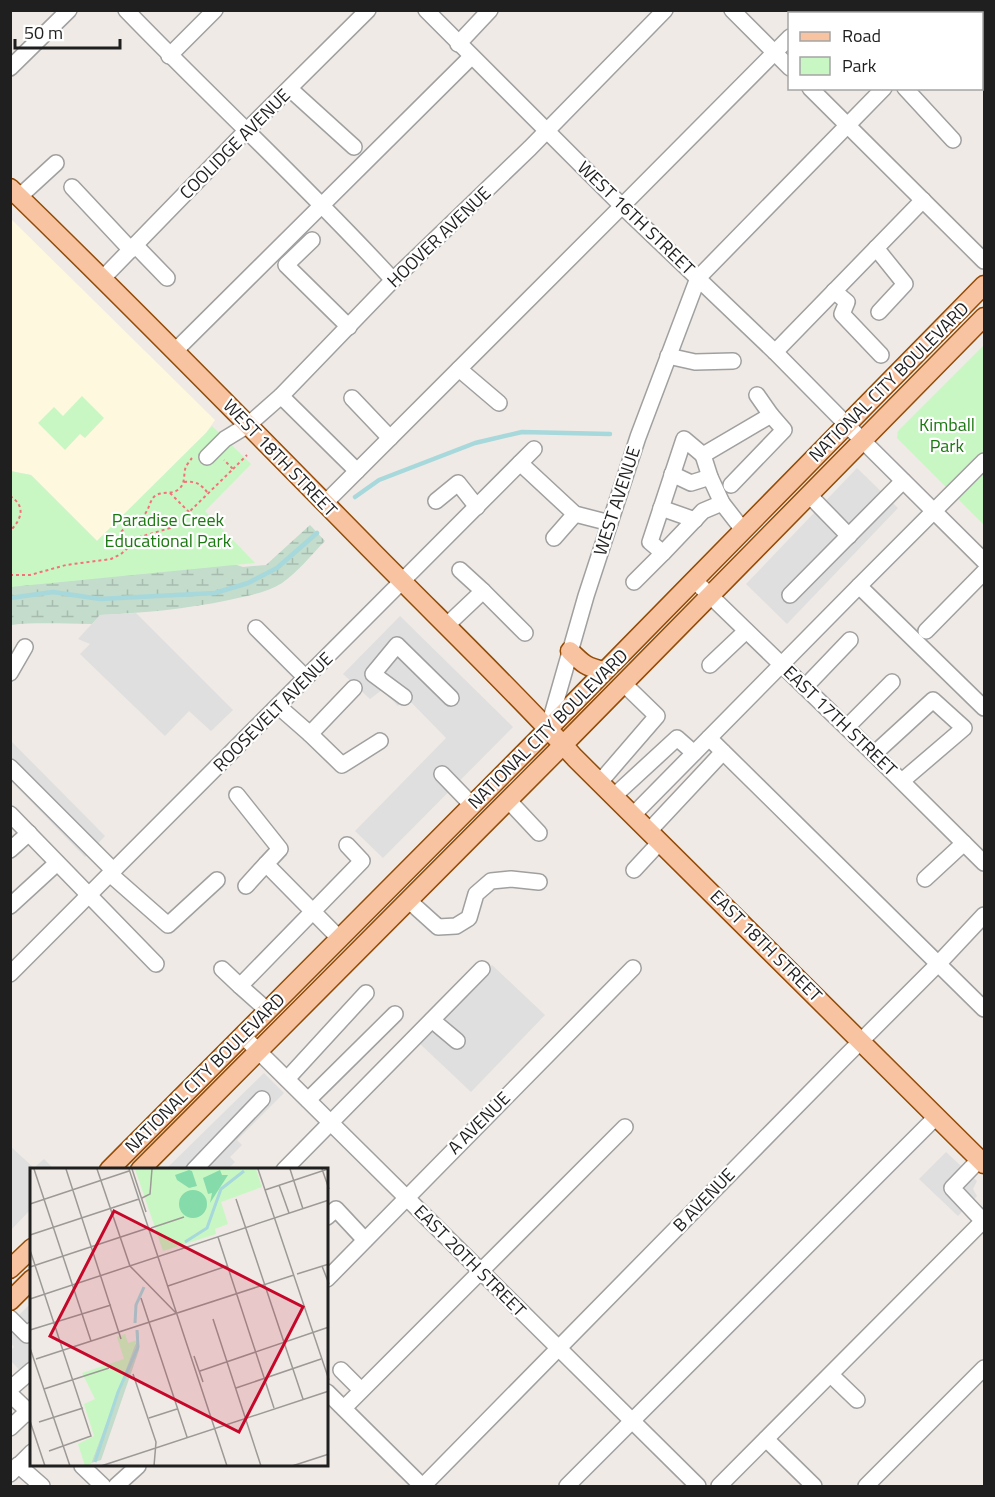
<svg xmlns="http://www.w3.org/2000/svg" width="995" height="1497" viewBox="0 0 995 1497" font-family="'Titillium Web',sans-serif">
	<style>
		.education { fill: #fef8df }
		.wetland { fill: url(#wetland-marsh) }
		.park { fill: #c9f7c4 }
		.parking { fill: #dfdfdf }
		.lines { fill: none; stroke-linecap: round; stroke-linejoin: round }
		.stream { stroke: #a7d8db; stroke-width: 4.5 }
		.minor-casing { stroke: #a0a0a0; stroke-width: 18 }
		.major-casing { stroke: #934b06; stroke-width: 21 }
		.path { stroke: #f4717b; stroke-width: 2; stroke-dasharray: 3 3; stroke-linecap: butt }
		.minor { stroke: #fff; stroke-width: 15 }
		.major { stroke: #f8c3a1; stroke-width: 18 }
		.labels { text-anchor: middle; stroke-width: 4.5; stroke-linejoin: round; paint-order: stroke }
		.street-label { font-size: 18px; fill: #1f1f1f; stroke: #fff }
		.park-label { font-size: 18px; fill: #1a7910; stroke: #fff }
		.inset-river { fill: none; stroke: #a7d8db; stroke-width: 3 }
		.inset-road { fill: none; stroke: #9c9996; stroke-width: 1.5 }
		.view { fill: #c5082a; fill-opacity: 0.15; stroke: #c5082a; stroke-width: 3 }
		.inset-edge { fill: none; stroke: #1f1f1f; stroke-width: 3 }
	</style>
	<defs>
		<pattern id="wetland-marsh" width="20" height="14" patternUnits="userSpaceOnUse" patternTransform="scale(1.5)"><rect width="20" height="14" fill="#c3dccc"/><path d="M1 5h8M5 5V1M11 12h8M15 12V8" fill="none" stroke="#a7bcaf"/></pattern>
	</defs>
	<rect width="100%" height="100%" fill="#efeae5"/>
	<polygon class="education" points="10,218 215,420 206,433 97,541 31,475 11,471"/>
	<path class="wetland" d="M10,480L91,554L224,561L243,567L266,565L310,525L325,541C311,555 298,572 282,583C266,593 247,596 229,600C186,609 143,613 100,615L92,624C65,624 36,622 11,625Z"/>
	<g class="park">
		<polygon points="984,345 984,525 897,438 898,431"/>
		<polygon points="82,396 104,418 85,438 80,434 65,450 38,423 54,407 63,416"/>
		<polygon points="212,426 251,464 205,511 255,563 11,587 10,471 31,475 97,541 206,433"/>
	</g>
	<g class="parking">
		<polygon points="857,468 898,508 787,624 746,584"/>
		<polygon points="136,613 233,710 211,731 189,711 165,736 80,654 90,644 78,639 100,615"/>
		<polygon points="400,616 513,727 383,858 355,831 446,738 406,697 398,706 382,690 370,699 343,674"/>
		<polygon points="10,740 105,836 85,857 11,781"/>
		<polygon points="492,965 545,1015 471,1092 418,1042"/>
		<polygon points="264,1073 284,1093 237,1140 242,1145 230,1157 235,1162 227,1170 165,1170"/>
		<polygon points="10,1146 34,1168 44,1159 55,1170 32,1170 31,1209 11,1230"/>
		<polygon points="946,1152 977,1181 973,1189 977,1196 958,1216 919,1179"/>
		<polygon points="31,1303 31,1382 11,1361 11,1350 14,1347 11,1343 11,1323"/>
	</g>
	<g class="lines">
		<g class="stream">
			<polyline points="355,497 379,480 475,443 522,432 610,434"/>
			<polyline points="10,598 53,592 100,599 215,593 248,583 277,568 317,533"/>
		</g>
		<g class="minor-casing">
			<g id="minor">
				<path d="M126,10C214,101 308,187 393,280"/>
				<polyline points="426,10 622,206 775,352 847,425 984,561"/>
				<polyline points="732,10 790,68"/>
				<polyline points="868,10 871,14"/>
				<polyline points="813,14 816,10"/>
				<polyline points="958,14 961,10"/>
				<polyline points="458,44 490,10"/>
				<polyline points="169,56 215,10"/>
				<polyline points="10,68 69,10"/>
				<polyline points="810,88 984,261"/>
				<polyline points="905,88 953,140"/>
				<polyline points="290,89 354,147"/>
				<polyline points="72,187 131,250"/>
				<polyline points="19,197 56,163"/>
				<polyline points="312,240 286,265 349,327"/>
				<polyline points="135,245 167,278"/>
				<polyline points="876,248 905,284 879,312"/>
				<polyline points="102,279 246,131 368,10"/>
				<polyline points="834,291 847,302 842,314 881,355"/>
				<polyline points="175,351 471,57"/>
				<polyline points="775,352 923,200"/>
				<polyline points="668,356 695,362 733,361"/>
				<polyline points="459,369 499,403"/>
				<polyline points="281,396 357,471"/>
				<polyline points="352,398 390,438"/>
				<polyline points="207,457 225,439 248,425 281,396 393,280 530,148 665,10"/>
				<polyline points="520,463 575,514 610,523"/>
				<polyline points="672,474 691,483 710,477"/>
				<polyline points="731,485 784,430 771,415"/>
				<polyline points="809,495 849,536"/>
				<polyline points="436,501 458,483 477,507"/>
				<polyline points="325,503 622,206 790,37"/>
				<polyline points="661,508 695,520"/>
				<polyline points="743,530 722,503 710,477 703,455 771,415 757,395"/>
				<polyline points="554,538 575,514"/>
				<polyline points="663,553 703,511 722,503"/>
				<polyline points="460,570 483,591"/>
				<polyline points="694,580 874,754 984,863"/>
				<polyline points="634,582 663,553 650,542 684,439 703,455"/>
				<polyline points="859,586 984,708"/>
				<polyline points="790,595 903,481"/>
				<polyline points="447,625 483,591 525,633"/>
				<polyline points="256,628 306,678"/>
				<polyline points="926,631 984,572"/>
				<polyline points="710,665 746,631"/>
				<polyline points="10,673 25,647"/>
				<polyline points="805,687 850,640"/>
				<polyline points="404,697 373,674 397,645 451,698"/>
				<polyline points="278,706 310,734 354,688"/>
				<polyline points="847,727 892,682"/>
				<polyline points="548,729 586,596 638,437 698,278 884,88"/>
				<polyline points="310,734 342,765 380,741"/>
				<polyline points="709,738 984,1009"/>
				<polyline points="874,754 933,700 964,728 902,781"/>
				<polyline points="10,767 114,871"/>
				<polyline points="442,774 472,805"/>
				<polyline points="600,782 657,716 623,683"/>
				<polyline points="237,795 280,849 266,864 339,938"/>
				<polyline points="614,796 677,738 694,753"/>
				<polyline points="508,800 539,833"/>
				<polyline points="10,814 156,964"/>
				<polyline points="633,815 859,586 984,461"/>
				<polyline points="649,831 723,752"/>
				<polyline points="10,850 29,833"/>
				<polyline points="634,870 660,842"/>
				<polyline points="110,874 168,925 217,880"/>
				<polyline points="925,879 964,843"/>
				<polyline points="246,886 266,864"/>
				<polyline points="408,900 438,927 456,926 469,918 476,894 491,881 511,879 539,882"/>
				<polyline points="10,906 57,863"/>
				<polyline points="222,969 240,986 362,861 347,845"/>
				<polyline points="10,974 534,449"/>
				<polyline points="240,986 267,1010"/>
				<polyline points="432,1020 457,1041"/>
				<polyline points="242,1035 698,1486"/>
				<polyline points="287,1079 366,993"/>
				<polyline points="308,1100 395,1014"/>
				<polyline points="980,1159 952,1188 983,1221"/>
				<polyline points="194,1170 262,1099"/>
				<polyline points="284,1170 482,969"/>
				<polyline points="327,1217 336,1209 365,1240"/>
				<polyline points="327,1279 633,968"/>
				<polyline points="10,1318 27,1335 32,1330"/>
				<polyline points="341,1370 361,1390"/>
				<polyline points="831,1375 857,1400"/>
				<polyline points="10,1389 32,1370"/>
				<polyline points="327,1392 422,1486"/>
				<polyline points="10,1394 32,1415"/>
				<polyline points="344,1408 625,1127"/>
				<polyline points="10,1428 28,1411"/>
				<polyline points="766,1439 814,1486"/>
				<polyline points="18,1465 42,1486"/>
				<polyline points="82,1466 103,1486"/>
				<polyline points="10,1474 32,1452"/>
				<polyline points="116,1486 138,1466"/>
				<polyline points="423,1486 842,1060 939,963 984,915"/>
				<polyline points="567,1486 937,1116"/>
				<polyline points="719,1486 984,1220"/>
				<polyline points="866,1486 984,1368"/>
			</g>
		</g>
		<g class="major-casing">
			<g id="major">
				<path d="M10,188C133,307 252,429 372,551C440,620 510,687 575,758L984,1164"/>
				<path d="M570,651C583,664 586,667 604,671"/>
				<polyline points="109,1170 548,729 984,285"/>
				<polyline points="140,1170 563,745 984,317"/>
				<polyline points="10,1269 32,1248"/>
				<polyline points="10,1301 32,1279"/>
			</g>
		</g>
		<g class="path">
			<polyline points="233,469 247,455"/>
			<path d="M184,482C198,481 200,484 209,494"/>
			<polyline points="170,493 189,512"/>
			<path d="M10,496C26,506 22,519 10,531"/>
			<path d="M130,546L121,537V532C129,522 136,522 144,515C150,509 149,500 156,495C164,491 172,495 179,489C186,483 183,474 186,466C187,465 191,459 192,458"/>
			<polyline points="10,575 30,575 66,565 111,559 121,554 140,537 170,528 176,521 184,517 233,469 224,460"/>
		</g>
		<use href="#minor" class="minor"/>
		<use href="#major" class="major"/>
	</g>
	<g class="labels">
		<g class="street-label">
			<text transform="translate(235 144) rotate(-45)" y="6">COOLIDGE AVENUE</text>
			<text transform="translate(636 218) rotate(44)" y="6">WEST 16TH STREET</text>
			<text transform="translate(439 237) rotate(-44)" y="6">HOOVER AVENUE</text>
			<text transform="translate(889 382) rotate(-45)" y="6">NATIONAL CITY BOULEVARD</text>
			<text transform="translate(280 458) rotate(46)" y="6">WEST 18TH STREET</text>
			<text transform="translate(617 501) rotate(-72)" y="6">WEST AVENUE</text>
			<text transform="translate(273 712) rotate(-45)" y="6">ROOSEVELT AVENUE</text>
			<text transform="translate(840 721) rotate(44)" y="6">EAST 17TH STREET</text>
			<text transform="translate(548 729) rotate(-45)" y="6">NATIONAL CITY BOULEVARD</text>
			<text transform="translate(766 946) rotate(45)" y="6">EAST 18TH STREET</text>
			<text transform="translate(205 1073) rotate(-45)" y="6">NATIONAL CITY BOULEVARD</text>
			<text transform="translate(479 1123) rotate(-45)" y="6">A AVENUE</text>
			<text transform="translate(704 1200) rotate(-46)" y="6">B AVENUE</text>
			<text transform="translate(470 1261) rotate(45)" y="6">EAST 20TH STREET</text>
		</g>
		<g class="park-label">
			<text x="947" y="431">Kimball<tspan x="947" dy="21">Park</tspan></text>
			<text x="168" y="526">Paradise Creek<tspan x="168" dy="21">Educational Park</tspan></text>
		</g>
	</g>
	<g transform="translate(30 1168)">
		<rect width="298" height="298" fill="#efeae5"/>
		<path d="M109,162V182L71,292L61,295L91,214L86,205L107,174Z" fill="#c3dccc"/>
		<path d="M105,1H226L232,19L191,34L198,56L185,61L186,66L133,83ZM95,166L98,175L107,172L61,296L55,298L48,276L64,268L54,236L65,231L52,205L94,191L87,169Z" fill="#c9f7c4"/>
		<path d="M159,2L162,3L167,18L159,20L147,12L145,7ZM190,2L192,7H198L180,35L182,25L178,26L173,10ZM149 36a14 14 0 1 1 28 0a14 14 0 1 1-28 0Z" fill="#86dbab"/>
		<path class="inset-river" d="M155,74L177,60L191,21L214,3M105,155L106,137L114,119M65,294L88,224L108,179L107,162"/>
		<path class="inset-road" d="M4,1L61,173M36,1L91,171M67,1L100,98L146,145M99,1L197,298M102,1L116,44M228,1L299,212M260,1L273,41M292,1L299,21M249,17L259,45M235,22L298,1M112,30L120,26L122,1M206,31L273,231M0,36L99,3M121,60L154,49M0,67L109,31M188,69L244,240M0,82L61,268L19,283M292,98L299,116M0,99L118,60M267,106L299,96M138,118L197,98M111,130L157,269M0,131L299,32M183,151L231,298M0,162L81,137M0,180L40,298M164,188L173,214M6,191L264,107M170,203L299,159M103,206L126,274L124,298M206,220L291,191M14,221L79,200M119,250L147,241M0,253L15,298M9,254L53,240M71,298L299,223M262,298L299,286"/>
		<path class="view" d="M84,43L273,139L209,264L20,168Z"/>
		<rect width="298" height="298" class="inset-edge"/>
	</g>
	<rect width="995" height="1497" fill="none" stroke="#1f1f1f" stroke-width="24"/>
	<rect x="788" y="12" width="195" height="78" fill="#ffffff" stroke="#a5a5a5" stroke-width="1.5"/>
	<rect x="800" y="32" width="30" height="9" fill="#f8c3a1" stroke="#a5a5a5" stroke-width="1.5"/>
	<text x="842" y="42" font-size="18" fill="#1f1f1f">Road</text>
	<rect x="800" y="57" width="30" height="18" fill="#c9f7c4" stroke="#a5a5a5" stroke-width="1.5"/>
	<text x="842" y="72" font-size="18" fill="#1f1f1f">Park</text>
	<path d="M15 39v9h105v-9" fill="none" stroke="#1f1f1f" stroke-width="3"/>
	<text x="24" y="39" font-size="18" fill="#1f1f1f" stroke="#ffffff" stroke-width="4.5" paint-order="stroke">50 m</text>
</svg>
